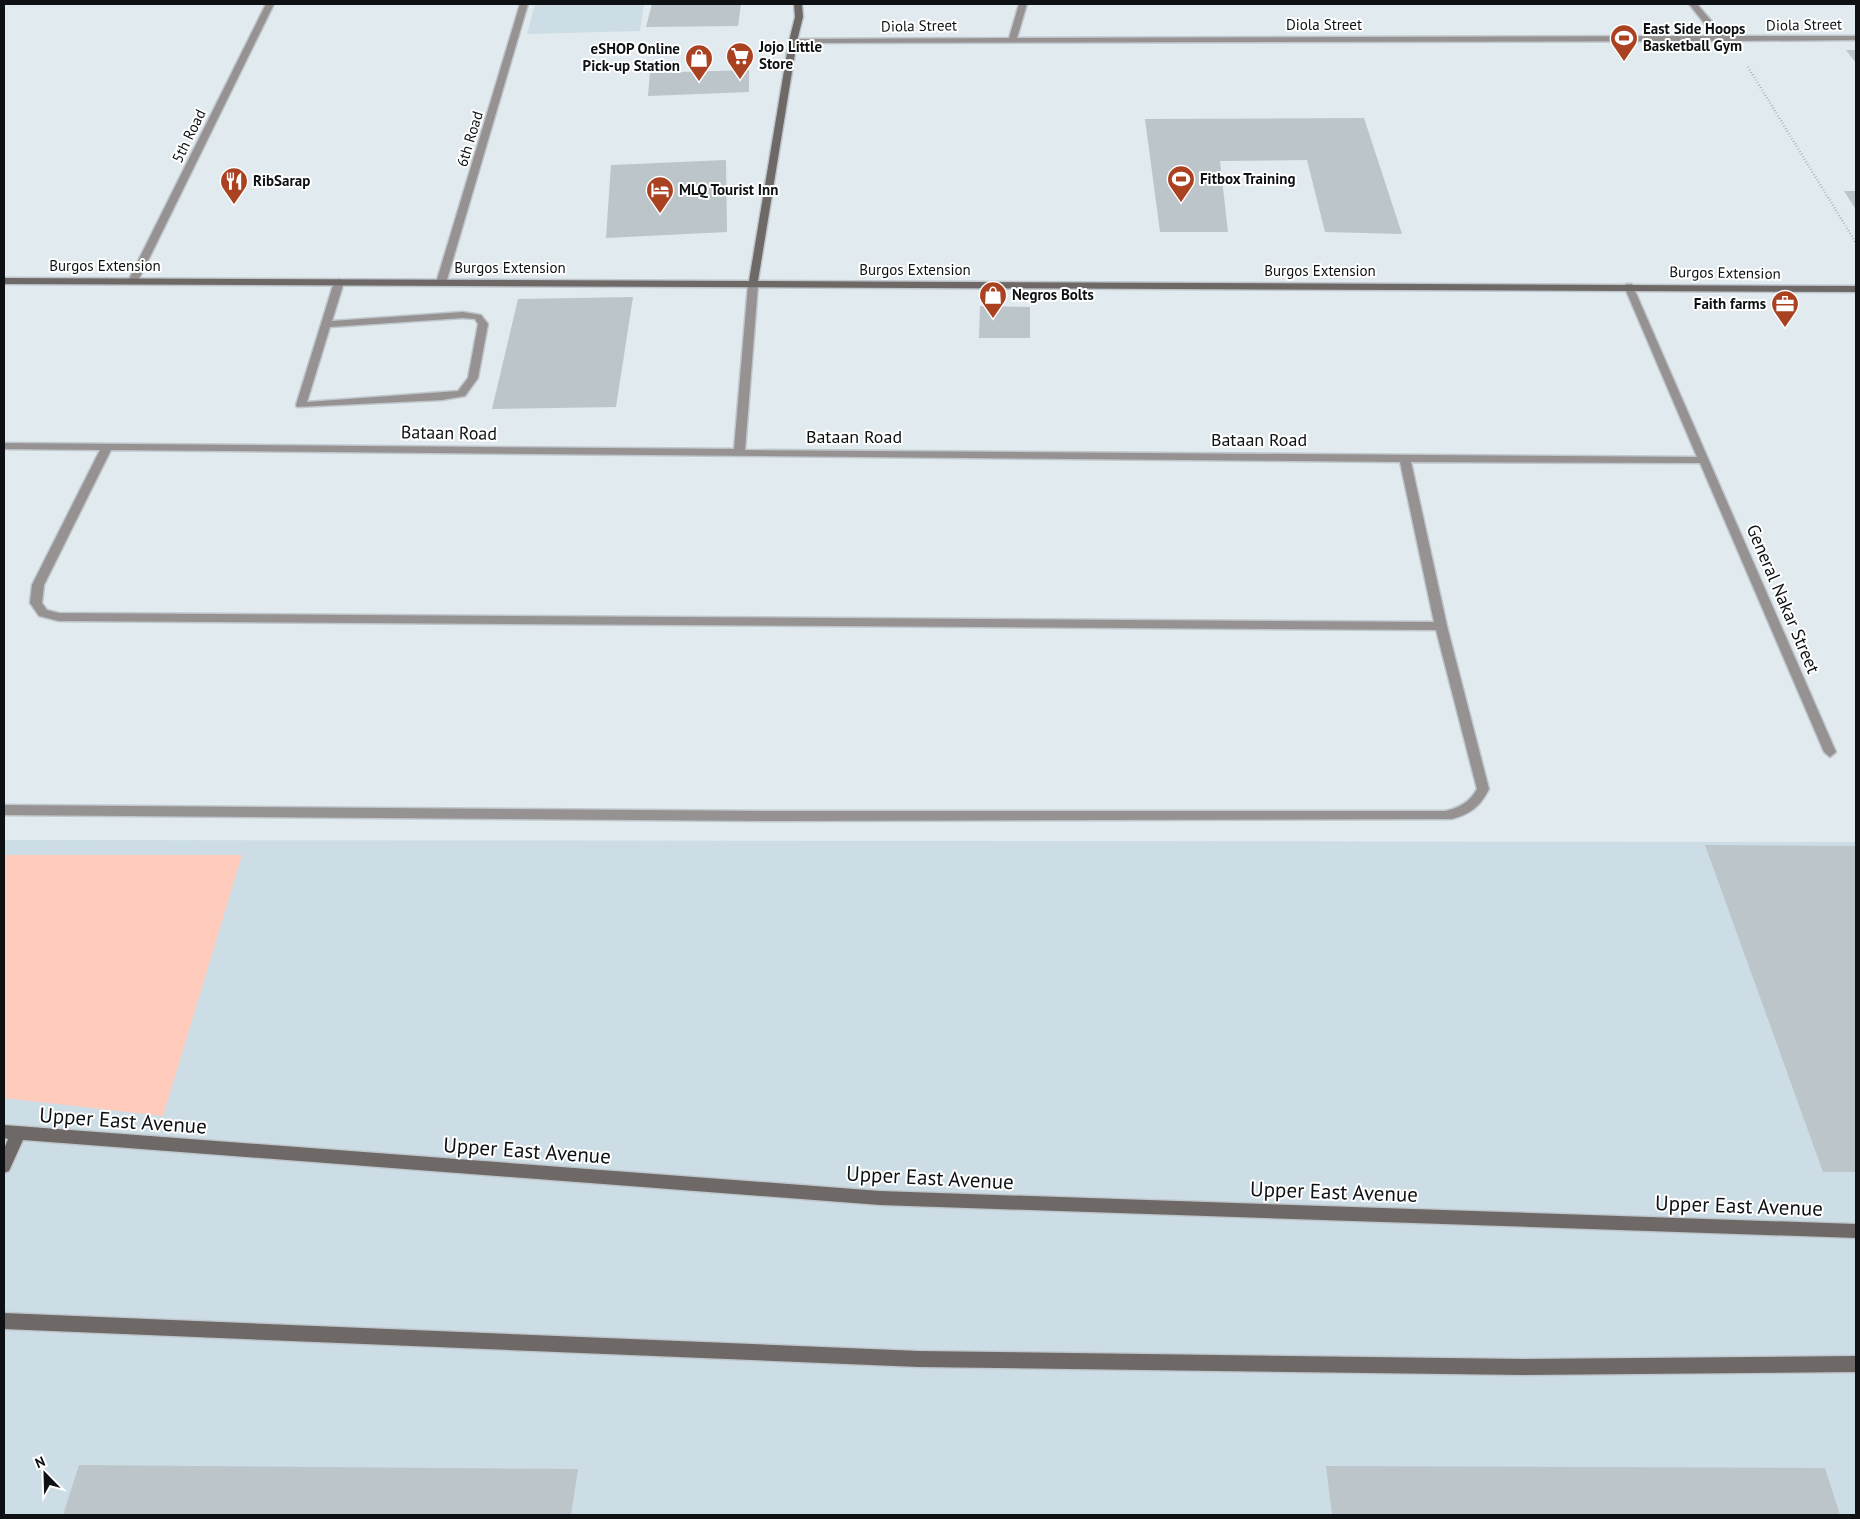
<svg xmlns="http://www.w3.org/2000/svg" width="1860" height="1519" viewBox="0 0 1860 1519" font-family="'PT Sans',sans-serif">
	<style>
		.built { fill: #cddde6 }
		.green { fill: #fecbbc }
		.building { fill: #bcc5ca }
		.lines { fill: none; stroke-linecap: round; stroke-linejoin: round }
		.lane-casing { stroke: #bfc7cc; stroke-width: 3 }
		.street-casing { stroke: #bfc7cc; stroke-width: 3 }
		.secondary-casing { stroke: #bfc7cc; stroke-width: 3 }
		.path { stroke: #868d91; stroke-width: 2.5; stroke-dasharray: 0.5 2.5; stroke-linecap: butt }
		.lane { fill: #969291; fill-rule: evenodd }
		.street { fill: #969291; fill-rule: evenodd }
		.secondary { fill: #6e6967; fill-rule: evenodd }
		.labels { text-anchor: middle; stroke-width: 4; stroke-linejoin: round; paint-order: stroke }
		.far-street-label { font-size: 15px; fill: #0e1113; stroke: #fff }
		.far-poi-label { font-size: 15px; font-weight: bold; fill: #0e1113; stroke: #fff; text-anchor: start }
		.street-label { font-size: 18px; fill: #0e1113; stroke: #fff }
		.near-street-label { font-size: 21px; fill: #0e1113; stroke: #fff }
	</style>
	<rect width="100%" height="100%" fill="#e1eaef"/>
	<g class="built">
		<polygon points="535,4 644,4 640,31 527,34"/>
		<polygon points="4,840 1856,842 1856,1515 4,1515"/>
	</g>
	<polygon class="green" points="4,855 242,855 163,1116 4,1098"/>
	<g class="building">
		<polygon points="652,4 741,4 738,26 646,27"/>
		<polygon points="1846,50 1856,50 1856,63"/>
		<polygon points="749,70 749,92 648,96 650,73"/>
		<polygon points="1364,118 1402,234 1325,232 1307,160 1220,161 1228,232 1160,232 1145,119"/>
		<polygon points="726,160 727,232 606,238 611,165"/>
		<polygon points="1844,191 1856,191 1856,210"/>
		<polygon points="633,297 616,407 492,409 518,299"/>
		<polygon points="980,306 1030,307 1030,338 979,338"/>
		<polygon points="1705,845 1856,846 1856,1172 1823,1172"/>
		<polygon points="79,1465 578,1469 571,1515 63,1515"/>
		<polygon points="1326,1466 1825,1468 1840,1515 1332,1515"/>
	</g>
	<g class="lines">
		<g class="lane-casing">
			<path id="lane" d="M339,279L344,282L332,321L463,312L481,315L488,324L478,378L465,396L442,400L297,407L296,405L334,282ZM463,318L475,319L478,324L468,378L458,391L307,402L330,327Z"/>
		</g>
		<g class="street-casing">
			<g id="street">
				<polygon points="266,4 274,4 138,281 136,283 130,283 128,281"/>
				<polygon points="520,4 528,4 446,283 441,286 438,285 436,283"/>
				<polygon points="1019,4 1027,4 1017,38 1720,36 1708,28 1689,4 1697,4 1714,24 1730,36 1856,36 1856,40 1734,41 1731,42 1727,41 793,43 789,41 793,39 1009,38"/>
				<path d="M753,282L758,285L745,450L1697,457L1624,286L1626,284H1632L1836,752L1830,757L1824,752L1700,463L1411,462L1447,626L1489,789C1480,807 1470,814 1452,819L778,821L4,815V805L778,811H1445C1459,808 1470,802 1477,789L1436,630L59,621L39,616L30,603L32,585L100,450L4,449V443L734,449L748,285ZM111,450L1400,462L1434,622L59,613L47,610L42,603L44,585Z"/>
			</g>
		</g>
		<g class="secondary-casing">
			<g id="secondary">
				<polygon points="794,4 802,4 803,17 797,41 758,281 1856,286 1856,292 4,284 4,278 749,281 789,41 795,17"/>
				<polygon points="4,1125 880,1191 1856,1224 1856,1238 880,1205 23,1140 9,1171 4,1173 4,1149 8,1139 4,1138"/>
				<polygon points="4,1313 919,1351 1523,1359 1856,1356 1856,1372 1523,1375 919,1367 4,1329"/>
			</g>
		</g>
		<polyline class="path" points="1748,67 1856,243"/>
		<use href="#lane" class="lane"/>
		<use href="#street" class="street"/>
		<use href="#secondary" class="secondary"/>
	</g>
	<defs>
		<g id="stadium-pin" transform="scale(1.4375)"><path d="M0 17L-7.5 6A9.5 9.5 0 1 1 7.5 6Z" fill="#aa4222" stroke="#fff"/><path d="M0-5a6.5 5 0 1 0 0 10a6.5 5 0 1 0 0-10ZM-3.5-1.8h7v3.6h-7Z" fill="#fff"/></g>
		<g id="supermarket-pin" transform="scale(1.4375)"><path d="M0 17L-7.5 6A9.5 9.5 0 1 1 7.5 6Z" fill="#aa4222" stroke="#fff"/><path d="M-6-5.5h2.5l.6 2H6L4.5 2H-2.5L-4.4-4H-6ZM-1.5 3.2a1.3 1.3 0 1 0 .1 0ZM3 3.2a1.3 1.3 0 1 0 .1 0Z" fill="#fff"/></g>
		<g id="shop-pin" transform="scale(1.4375)"><path d="M0 17L-7.5 6A9.5 9.5 0 1 1 7.5 6Z" fill="#aa4222" stroke="#fff"/><path d="M-5-2.5h2.3a2.7 3.5 0 0 1 5.4 0H5L5.5 6h-11ZM-1.5-2.5h3a1.5 2.3 0 0 0-3 0Z" fill="#fff"/></g>
		<g id="restaurant-pin" transform="scale(1.4375)"><path d="M0 17L-7.5 6A9.5 9.5 0 1 1 7.5 6Z" fill="#aa4222" stroke="#fff"/><path d="M-5-6h1v4h1v-4h1v4h1v-4h1v5L-1.5 .5V6h-2V.5L-5-1ZM5-6V6H3V1.5H1.5Q1.5-4 5-6Z" fill="#fff"/></g>
		<g id="hotel-pin" transform="scale(1.4375)"><path d="M0 17L-7.5 6A9.5 9.5 0 1 1 7.5 6Z" fill="#aa4222" stroke="#fff"/><path d="M-6-4.5h1.5V1H6V5H4.5V3h-9V5H-6ZM-4 0a1.8 1.8 0 1 1 3.6 0ZM.5 0V-2.5h3Q6-2.5 6 0Z" fill="#fff"/></g>
		<g id="office-pin" transform="scale(1.4375)"><path d="M0 17L-7.5 6A9.5 9.5 0 1 1 7.5 6Z" fill="#aa4222" stroke="#fff"/><path d="M-6-3h4V-5.5h4V-3h4V5H-6ZM-1-4.5V-3h2v-1.5ZM-6 0V1H6V0Z" fill="#fff"/></g>
	</defs>
	<g fill-rule="evenodd">
		<use href="#stadium-pin" x="1624" y="38"/>
		<use href="#supermarket-pin" x="740" y="56"/>
		<use href="#shop-pin" x="699" y="58"/>
		<use href="#stadium-pin" x="1181" y="179"/>
		<use href="#restaurant-pin" x="234" y="181"/>
		<use href="#hotel-pin" x="660" y="190"/>
		<use href="#shop-pin" x="993" y="295"/>
		<use href="#office-pin" x="1785" y="304"/>
	</g>
	<g class="labels">
		<g class="far-street-label">
			<text x="1324" y="30">Diola Street</text>
			<text transform="translate(1804 25) rotate(-1)" y="5">Diola Street</text>
			<text transform="translate(919 26) rotate(-1)" y="5">Diola Street</text>
			<text transform="translate(189 136) rotate(-64)" y="5">5th Road</text>
			<text transform="translate(470 139) rotate(-73)" y="5">6th Road</text>
			<text x="105" y="271">Burgos Extension</text>
			<text x="510" y="273">Burgos Extension</text>
			<text x="915" y="275">Burgos Extension</text>
			<text x="1320" y="276">Burgos Extension</text>
			<text transform="translate(1725 273) rotate(1)" y="5">Burgos Extension</text>
		</g>
		<g class="far-poi-label">
			<text x="1643" y="34">East Side Hoops<tspan x="1643" dy="17">Basketball Gym</tspan></text>
			<text x="759" y="52">Jojo Little<tspan x="759" dy="17">Store</tspan></text>
			<text x="680" y="54" text-anchor="end">eSHOP Online<tspan x="680" dy="17">Pick-up Station</tspan></text>
			<text x="1200" y="184">Fitbox Training</text>
			<text x="253" y="186">RibSarap</text>
			<text x="679" y="195">MLQ Tourist Inn</text>
			<text x="1012" y="300">Negros Bolts</text>
			<text x="1766" y="309" text-anchor="end">Faith farms</text>
		</g>
		<g class="street-label">
			<text transform="translate(449 433) rotate(1)" y="6">Bataan Road</text>
			<text x="854" y="443">Bataan Road</text>
			<text x="1259" y="446">Bataan Road</text>
			<text transform="translate(1783 599) rotate(67)" y="6">General Nakar Street</text>
		</g>
		<g class="near-street-label">
			<text transform="translate(123 1121) rotate(4)" y="7">Upper East Avenue</text>
			<text transform="translate(527 1151) rotate(4)" y="7">Upper East Avenue</text>
			<text transform="translate(930 1178) rotate(3)" y="7">Upper East Avenue</text>
			<text transform="translate(1334 1192) rotate(2)" y="7">Upper East Avenue</text>
			<text transform="translate(1739 1206) rotate(2)" y="7">Upper East Avenue</text>
		</g>
	</g>
	<rect width="1860" height="1519" fill="none" stroke="#0e1113" stroke-width="10"/>
	<g transform="translate(45 1474) rotate(337)" stroke="#ffffff" stroke-width="4" paint-order="stroke">
	<path d="M0-4L9 19L0 12L-9 19Z" fill="#0e1113"/>
	<text y="-8" font-size="14" font-weight="bold" text-anchor="middle" fill="#0e1113">N</text>
	</g>
</svg>
